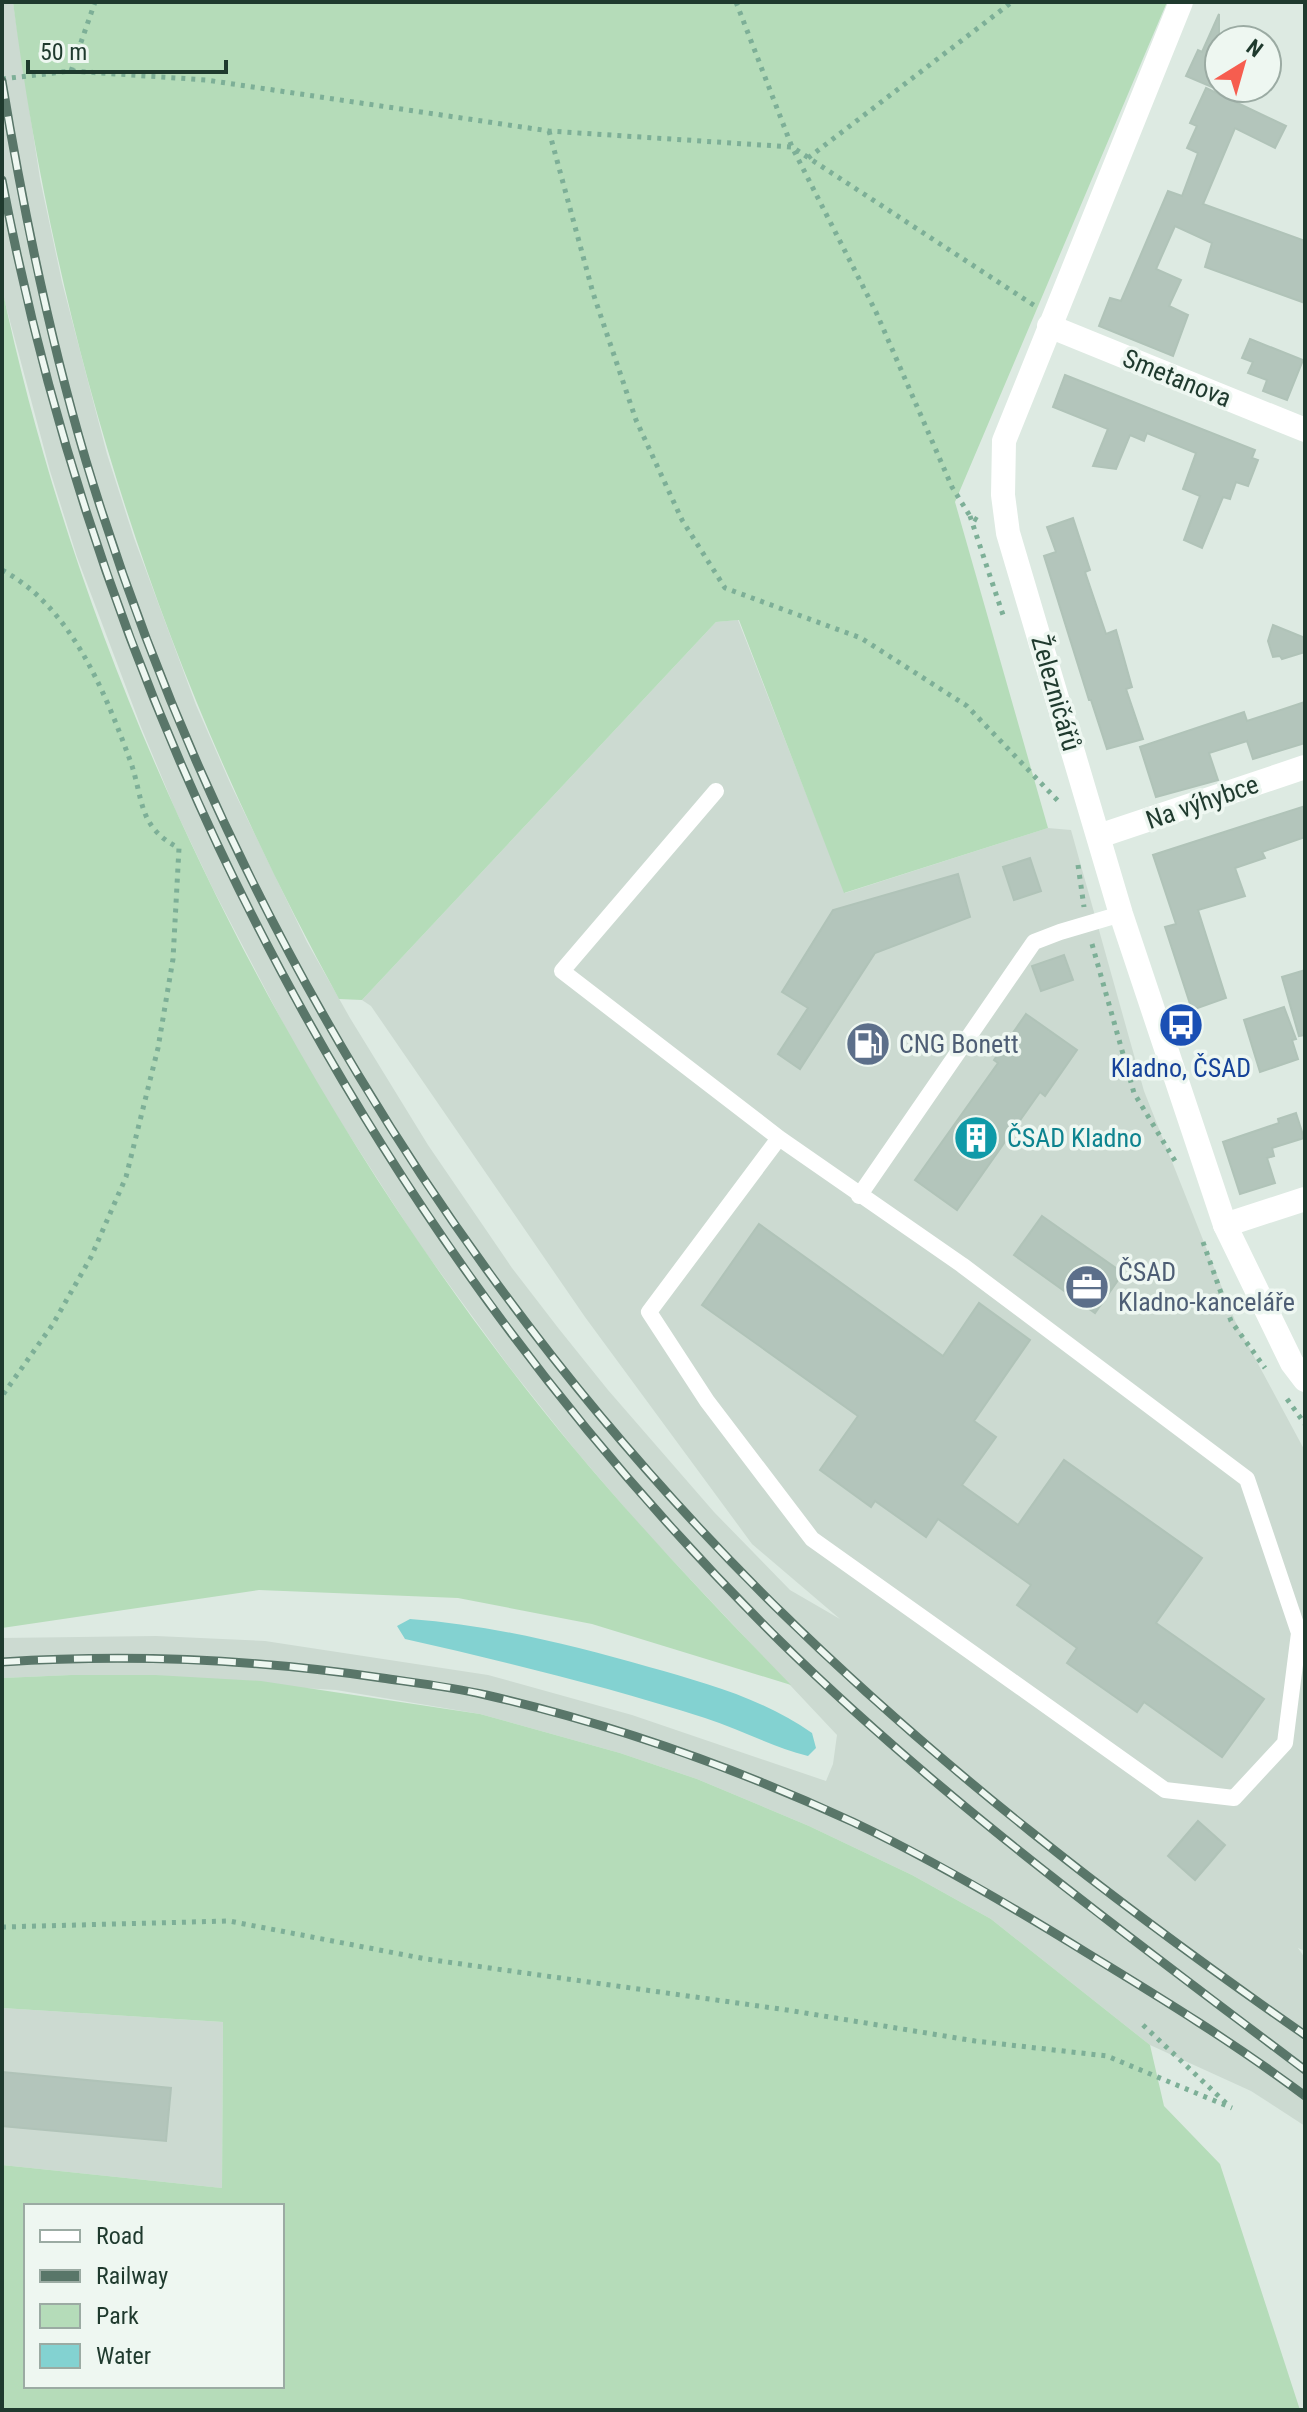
<svg xmlns="http://www.w3.org/2000/svg" width="1307" height="2412" viewBox="0 0 1307 2412" font-family="'Roboto Condensed',sans-serif">
	<style>
		.built { fill: #ccdad1 }
		.green { fill: #b5dcb9; fill-rule: evenodd }
		.water { fill: #83d2d1 }
		.building { fill: #b3c5bb; stroke: #b0c3b8; stroke-width: 2 }
		.lines { fill: none; stroke-linecap: round; stroke-linejoin: round }
		.path { stroke: #7daf97; stroke-width: 5; stroke-dasharray: 4 6; stroke-linecap: butt }
		.lane { stroke: #fff; stroke-width: 16 }
		.street { stroke: #fff; stroke-width: 24 }
		.rail-casing { stroke: #597669; stroke-width: 9 }
		.rail { stroke: #eef7f1; stroke-width: 6; stroke-dasharray: 18; stroke-linecap: butt }
		.labels { text-anchor: middle; stroke-width: 7; stroke-linejoin: round; paint-order: stroke }
		.street-label { font-size: 26px; fill: #1f3a2e; stroke: #eef7f1 }
		.service-label { font-size: 26px; fill: #4e5e75; stroke: #eef7f1; text-anchor: start }
		.transit-label { font-size: 26px; fill: #164399; stroke: #eef7f1 }
		.culture-label { font-size: 26px; fill: #0d838f; stroke: #eef7f1; text-anchor: start }
	</style>
	<rect width="100%" height="100%" fill="#ddeae2"/>
	<g class="built">
		<polygon points="2,2 13,2 40,179 62,282 107,454 134,538 196,705 231,785 307,942 350,1018 428,1145 512,1268 559,1329 608,1390 714,1512 790,1590 840,1619 752,1544 585,1317 371,1006 362,1000 716,622 738,620 845,893 1048,828 1071,830 1144,1091 1236,1323 1305,1451 1305,1951 1298,1948 1305,1958 1305,2126 1251,2091 1150,2045 991,1919 912,1875 809,1826 697,1779 620,1753 480,1714 336,1690 72,1675 2,1678 2,1638 156,1636 265,1641 488,1675 632,1715 826,1781 833,1764 837,1735 644,1530 576,1451 510,1368 418,1242 335,1113 295,1046 213,889 175,809 141,727 77,557 50,471 3,295"/>
		<polygon points="2,2008 223,2022 222,2188 2,2165"/>
	</g>
	<g class="green">
		<path d="M13,2H1167L955,502L1048,828L844,893L739,620L716,622L362,1000L339,999C166,686 59,356 13,2Z"/>
		<path d="M2,288C84,675 270,1054 509,1367C595,1480 692,1583 791,1685L592,1624L458,1598L259,1590L2,1628Z"/>
		<path d="M71,1675H155L261,1681L480,1714L620,1753L697,1779L809,1826L912,1875L991,1919L1150,2045L1164,2106L1220,2164L1300,2410H2V2165L222,2188L223,2022L2,2008V1678ZM282,2206V2386H26V2206Z"/>
	</g>
	<path class="water" d="M410,1619C492,1625 571,1645 649,1667C706,1683 764,1699 812,1733L816,1748L808,1756C772,1747 740,1729 705,1718C606,1686 506,1662 405,1639L397,1626Z"/>
	<g class="building">
		<polygon points="1219,14 1219,90 1186,76 1198,50 1202,52"/>
		<polygon points="1206,88 1286,126 1275,148 1235,128 1203,204 1305,241 1305,303 1205,267 1212,243 1175,226 1156,269 1181,280 1169,306 1188,315 1173,356 1099,326 1110,298 1121,301 1168,191 1182,196 1198,153 1187,148 1197,126 1190,123"/>
		<polygon points="1250,339 1303,360 1287,400 1263,391 1267,380 1248,373 1253,362 1242,358"/>
		<polygon points="1065,375 1255,450 1252,458 1258,460 1248,486 1236,482 1230,499 1223,497 1202,548 1184,540 1200,496 1183,489 1196,453 1147,433 1144,441 1130,435 1116,469 1093,466 1108,429 1053,407"/>
		<polygon points="1073,518 1090,570 1085,572 1106,634 1116,630 1132,687 1126,689 1143,739 1107,749 1091,700 1089,700 1044,556 1056,552 1047,527"/>
		<polygon points="1273,625 1305,638 1305,652 1282,659 1280,656 1273,657 1268,641"/>
		<polygon points="1305,702 1305,743 1253,759 1247,741 1209,753 1218,780 1156,797 1140,747 1244,712 1247,721"/>
		<polygon points="1305,806 1305,837 1262,852 1265,858 1235,868 1245,896 1198,910 1226,998 1192,1010 1165,927 1176,924 1153,855"/>
		<polygon points="1030,858 1041,891 1014,900 1003,867"/>
		<polygon points="958,874 970,917 875,953 800,1069 778,1054 808,1008 782,992 833,910"/>
		<polygon points="1064,955 1073,980 1041,991 1032,966"/>
		<polygon points="1305,970 1305,1035 1299,1036 1282,977"/>
		<polygon points="1284,1007 1296,1039 1292,1040 1298,1059 1260,1072 1244,1020"/>
		<polygon points="1026,1014 1077,1050 1045,1096 1040,1092 957,1210 915,1180 998,1063 994,1060"/>
		<polygon points="1296,1113 1304,1138 1272,1148 1274,1156 1267,1158 1275,1183 1240,1194 1223,1142 1279,1123 1278,1119"/>
		<polygon points="1042,1216 1123,1273 1095,1313 1014,1255"/>
		<polygon points="759,1224 943,1356 979,1303 1030,1340 974,1421 996,1437 962,1485 1018,1525 1064,1460 1202,1558 1156,1623 1264,1699 1222,1757 1144,1702 1137,1712 1067,1663 1077,1648 1017,1605 1031,1585 938,1519 926,1537 875,1501 871,1507 820,1470 858,1416 702,1305"/>
		<polygon points="1198,1821 1225,1845 1195,1880 1168,1856"/>
		<polygon points="2,2072 171,2088 166,2141 2,2126"/>
	</g>
	<g class="lines">
		<g class="path">
			<polyline points="736,2 792,147 876,312 952,487 970,516 982,523"/>
			<polyline points="71,71 95,2"/>
			<polyline points="2,79 71,71 206,80 549,131 792,147 1035,306"/>
			<polyline points="549,131 593,293 636,420 682,520 725,588 861,638 967,706 1061,804"/>
			<polyline points="808,158 1012,2"/>
			<polyline points="970,516 1003,615"/>
			<path d="M2,570C71,607 104,690 130,760C144,799 137,827 179,848L173,959L158,1048L126,1177L91,1257L53,1324L2,1396"/>
			<polyline points="1078,865 1084,907"/>
			<polyline points="1092,944 1134,1093 1175,1161"/>
			<polyline points="1203,1242 1231,1321 1265,1368"/>
			<polyline points="1287,1399 1305,1424"/>
			<polyline points="2,1927 229,1921 426,1959 787,2010 975,2041 1107,2056 1232,2108"/>
			<polyline points="1143,2025 1228,2105"/>
		</g>
		<g class="lane">
			<polyline points="716,791 562,971 779,1138 962,1265 1247,1479 1299,1633 1285,1743 1234,1798 1165,1790 812,1539 707,1401 649,1312 779,1138"/>
			<polyline points="859,1196 1034,942 1060,932 1121,914"/>
		</g>
		<g class="street">
			<polyline points="1181,2 1004,441 1003,495 1008,533 1121,914 1225,1225 1292,1363 1305,1380"/>
			<polyline points="1049,326 1305,430"/>
			<polyline points="1099,836 1305,767"/>
			<polyline points="1225,1225 1305,1199"/>
		</g>
		<g class="rail-casing">
			<g id="rail">
				<path d="M2,81C23,209 49,336 86,461C216,892 455,1290 776,1607C938,1766 1118,1905 1305,2035"/>
				<path d="M2,180C107,734 380,1246 782,1643C943,1801 1126,1934 1305,2070"/>
				<path d="M2,1662C129,1654 256,1659 382,1678C417,1683 452,1687 486,1695C612,1724 736,1768 853,1822C933,1860 1011,1906 1087,1953C1161,1998 1236,2044 1305,2096"/>
			</g>
		</g>
		<use href="#rail" class="rail"/>
	</g>
	<defs>
		<g id="bus-disc" transform="scale(2.3)"><circle r="9.5" fill="#1a4fb4" stroke="#eef7f1"/><path d="M-5-6H5V4H4V6H2V4H-2V6H-4V4H-5ZM-3.5-4V0h7V-4ZM-3.5 1.2v1.5H-2V1.2ZM2 1.2v1.5H3.5V1.2Z" fill="#fff"/></g>
		<g id="fuel-disc" transform="scale(2.3)"><circle r="9.5" fill="#5c6f8a" stroke="#eef7f1"/><path d="M-5.5-6h7V0h2V4h1.3V-2.5L3-4.5l.8-.8L6-3V5H2.5V1h-1V6h-7ZM-4.2-4.7v3.2H.2V-4.7Z" fill="#fff"/></g>
		<g id="building-disc" transform="scale(2.3)"><circle r="9.5" fill="#0f9aa8" stroke="#eef7f1"/><path d="M-4-6H4V6H1V3H-1V6H-4ZM-2.5-4.3h1.7v1.8h-1.7ZM.8-4.3h1.7v1.8H.8ZM-2.5-1h1.7V.8h-1.7ZM.8-1h1.7V.8H.8Z" fill="#fff"/></g>
		<g id="office-disc" transform="scale(2.3)"><circle r="9.5" fill="#5c6f8a" stroke="#eef7f1"/><path d="M-6-3h4V-5.5h4V-3h4V5H-6ZM-1-4.5V-3h2v-1.5ZM-6 0V1H6V0Z" fill="#fff"/></g>
	</defs>
	<g fill-rule="evenodd">
		<use href="#bus-disc" x="1181" y="1025"/>
		<use href="#fuel-disc" x="868" y="1044"/>
		<use href="#building-disc" x="976" y="1138"/>
		<use href="#office-disc" x="1087" y="1287"/>
	</g>
	<g class="labels">
		<g class="street-label">
			<text transform="translate(1177 378) rotate(22)" y="9">Smetanova</text>
			<text transform="translate(1056 693) rotate(74)" y="9">Železničářů</text>
			<text transform="translate(1202 802) rotate(-19)" y="9">Na výhybce</text>
		</g>
		<g class="service-label">
			<text x="899" y="1053">CNG Bonett</text>
			<text x="1118" y="1281">ČSAD<tspan x="1118" dy="30">Kladno-kanceláře</tspan></text>
		</g>
		<g class="transit-label">
			<text x="1181" y="1077">Kladno, ČSAD</text>
		</g>
		<g class="culture-label">
			<text x="1007" y="1147">ČSAD Kladno</text>
		</g>
	</g>
	<rect width="1307" height="2412" fill="none" stroke="#1f3a2e" stroke-width="8"/>
	<rect x="24" y="2204" width="260" height="184" fill="#eef7f1" stroke="#9baba3" stroke-width="2"/>
	<rect x="40" y="2230" width="40" height="12" fill="#ffffff" stroke="#9baba3" stroke-width="2"/>
	<text x="96" y="2244" font-size="24" fill="#1f3a2e">Road</text>
	<rect x="40" y="2270" width="40" height="12" fill="#597669" stroke="#9baba3" stroke-width="2"/>
	<text x="96" y="2284" font-size="24" fill="#1f3a2e">Railway</text>
	<rect x="40" y="2304" width="40" height="24" fill="#b5dcb9" stroke="#9baba3" stroke-width="2"/>
	<text x="96" y="2324" font-size="24" fill="#1f3a2e">Park</text>
	<rect x="40" y="2344" width="40" height="24" fill="#83d2d1" stroke="#9baba3" stroke-width="2"/>
	<text x="96" y="2364" font-size="24" fill="#1f3a2e">Water</text>
	<g transform="translate(1243 64) rotate(37)"><circle r="38" fill="#eef7f1" stroke="#9baba3" stroke-width="2"/>
	<path d="M0-6L14 30L0 20L-14 30Z" fill="#f65d4f"/>
	<text y="-12" font-size="22" font-weight="bold" text-anchor="middle" fill="#1f3a2e">N</text>
	</g>
	<path d="M28 60v12h198v-12" fill="none" stroke="#1f3a2e" stroke-width="4"/>
	<text x="40" y="60" font-size="24" fill="#1f3a2e" stroke="#eef7f1" stroke-width="6" paint-order="stroke">50 m</text>
</svg>
